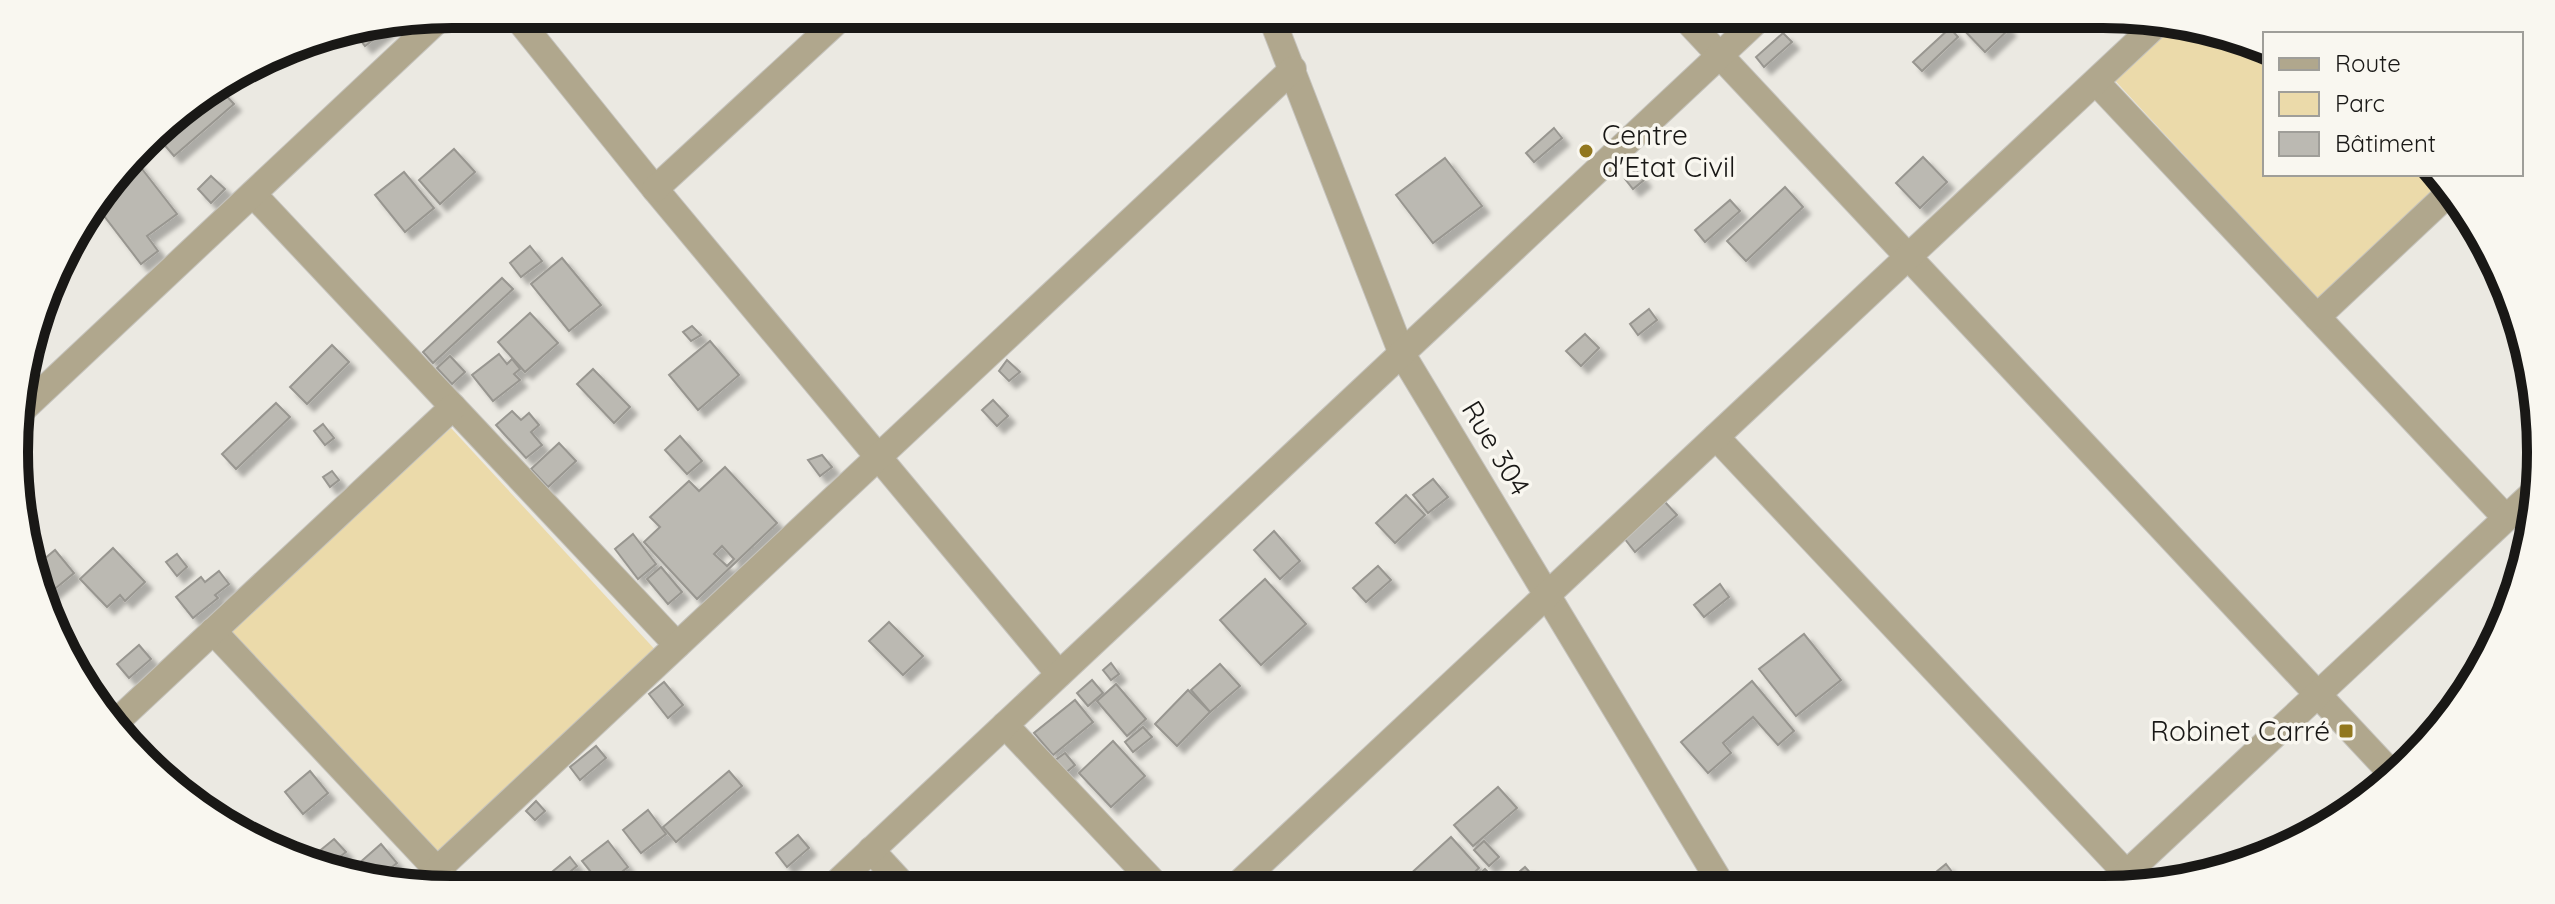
<svg xmlns="http://www.w3.org/2000/svg" width="2555" height="904" viewBox="0 0 2555 904" font-family="Quicksand,sans-serif">
	<style>
		.green { fill: #ebdaaa }
		.building { fill: #bbb9b2; stroke: #989690; stroke-width: 2; fill-rule: evenodd; filter: url(#shadow) }
		.lines { fill: none; stroke-linecap: round; stroke-linejoin: round }
		.minor-casing { stroke: #c5c3bd; stroke-width: 28 }
		.minor { stroke: #b0a78d; stroke-width: 26 }
		.poi-dot { fill: #92781f; stroke: #f9f7f0; stroke-width: 3 }
		.labels { text-anchor: middle; stroke-width: 7; stroke-linejoin: round; paint-order: stroke }
		.poi-label { font-size: 28px; fill: #191816; stroke: #f9f7f0; text-anchor: start }
		.street-label { font-size: 28px; fill: #191816; stroke: #f9f7f0 }
		.rim { fill: none; stroke: #191816; stroke-width: 10 }
	</style>
	<defs>
		<filter id="shadow"><feDropShadow dx="7" dy="7" stdDeviation="2" flood-color="#0004"/></filter>
	</defs>
	<rect width="100%" height="100%" fill="#ebe9e2"/>
	<g class="green">
		<polygon points="2166,22 2216,29 2265,53 2265,174 2431,174 2442,187 2318,300 2109,74"/>
		<polygon points="451,428 659,654 439,857 230,631"/>
	</g>
	<g class="building">
		<polygon points="1975,14 1994,14 2009,29 1985,52 1961,27"/>
		<polygon points="391,26 365,46 355,33"/>
		<polygon points="1950,28 1958,37 1922,71 1913,62"/>
		<polygon points="1783,33 1792,42 1764,67 1756,57"/>
		<polygon points="219,88 234,104 174,156 155,134 163,123"/>
		<polygon points="1554,128 1562,138 1534,162 1526,153"/>
		<polygon points="454,149 475,172 440,204 419,180"/>
		<polygon points="1923,157 1947,182 1920,208 1896,183"/>
		<polygon points="1445,158 1482,206 1433,243 1396,195"/>
		<polygon points="135,160 177,214 147,236 158,251 141,264 98,208"/>
		<polygon points="1636,170 1644,180 1633,189 1625,179"/>
		<polygon points="404,172 434,208 405,232 375,195"/>
		<polygon points="211,176 225,189 211,203 198,189"/>
		<polygon points="1785,187 1803,207 1746,261 1727,241"/>
		<polygon points="1730,200 1740,211 1705,242 1695,230"/>
		<polygon points="530,246 542,261 521,277 510,263"/>
		<polygon points="562,258 601,305 569,331 531,284"/>
		<polygon points="502,278 513,289 433,363 423,352"/>
		<polygon points="1649,309 1657,320 1638,335 1630,324"/>
		<polygon points="530,313 558,343 525,372 498,342"/>
		<polygon points="692,326 701,335 691,341 683,332"/>
		<polygon points="1585,334 1599,348 1581,366 1566,351"/>
		<polygon points="710,341 739,375 698,410 669,375"/>
		<polygon points="332,345 349,362 307,404 290,387"/>
		<polygon points="499,354 507,364 512,359 520,369 514,374 520,380 493,401 472,375"/>
		<polygon points="450,356 465,372 452,384 437,368"/>
		<polygon points="1007,360 1020,372 1009,381 999,371"/>
		<polygon points="593,369 630,407 614,423 577,384"/>
		<polygon points="993,400 1008,416 997,426 982,410"/>
		<polygon points="276,403 290,417 236,469 222,454"/>
		<polygon points="512,411 521,420 529,413 539,425 531,432 542,445 526,458 496,425"/>
		<polygon points="323,424 334,438 325,445 314,431"/>
		<polygon points="680,436 702,461 687,474 665,450"/>
		<polygon points="559,443 576,461 548,487 531,469"/>
		<polygon points="822,455 832,467 820,476 808,460"/>
		<path d="M725,467L777,523L697,599L644,542L660,527L650,517L689,481L699,491ZM722,546L734,559L727,566L714,554Z"/>
		<polygon points="332,471 339,480 330,487 323,477"/>
		<polygon points="1433,479 1448,497 1428,513 1413,495"/>
		<polygon points="1406,495 1425,515 1395,543 1376,523"/>
		<polygon points="1665,502 1677,515 1635,552 1624,538"/>
		<polygon points="1274,531 1300,561 1280,579 1254,550"/>
		<polygon points="633,534 656,564 638,579 615,549"/>
		<polygon points="113,548 145,582 125,601 120,595 107,607 80,579"/>
		<polygon points="55,550 74,573 44,598 31,570"/>
		<polygon points="177,554 187,567 177,576 166,562"/>
		<polygon points="1378,566 1391,580 1366,602 1353,588"/>
		<polygon points="661,567 682,592 668,604 647,579"/>
		<polygon points="219,571 229,584 215,595 218,598 193,618 176,597 201,577 205,582"/>
		<polygon points="1265,579 1306,624 1261,665 1220,620"/>
		<polygon points="1720,584 1729,597 1704,617 1694,605"/>
		<polygon points="889,622 923,656 903,675 869,641"/>
		<polygon points="1804,634 1841,680 1796,716 1759,669"/>
		<polygon points="139,645 151,659 129,678 117,664"/>
		<polygon points="1111,663 1119,674 1111,680 1103,670"/>
		<polygon points="1220,664 1240,686 1210,712 1191,690"/>
		<polygon points="1092,680 1103,693 1088,706 1077,693"/>
		<polygon points="1752,681 1794,731 1778,745 1753,717 1723,743 1731,753 1708,773 1681,742"/>
		<polygon points="664,682 683,705 668,718 649,694"/>
		<polygon points="1116,684 1146,719 1127,736 1097,701"/>
		<polygon points="1188,690 1210,712 1177,746 1155,724"/>
		<polygon points="1075,700 1093,722 1053,755 1034,733"/>
		<polygon points="1143,727 1152,737 1133,752 1125,742"/>
		<polygon points="1113,741 1145,776 1111,807 1079,773"/>
		<polygon points="596,746 606,758 580,780 570,767"/>
		<polygon points="1065,753 1075,765 1064,774 1054,761"/>
		<polygon points="310,771 328,793 303,814 285,792"/>
		<polygon points="729,771 742,786 676,842 663,827"/>
		<polygon points="1498,787 1517,808 1473,846 1454,825"/>
		<polygon points="536,801 545,811 535,820 526,811"/>
		<polygon points="648,810 666,834 641,853 623,830"/>
		<polygon points="798,835 809,848 787,867 776,853"/>
		<polygon points="1451,837 1479,868 1458,888 1395,888"/>
		<polygon points="334,839 346,852 325,869 311,858"/>
		<polygon points="608,841 628,867 603,887 582,861"/>
		<polygon points="1484,841 1499,857 1489,866 1474,850"/>
		<polygon points="381,844 397,863 376,880 370,879 357,865"/>
		<polygon points="570,857 577,866 553,886 546,877"/>
		<polygon points="1946,864 1956,877 1944,887 1930,887 1925,881"/>
		<polygon points="1525,867 1534,877 1521,888 1500,888"/>
		<polygon points="1485,869 1499,884 1495,888 1476,888 1471,882"/>
		<polygon points="584,872 599,890 562,890"/>
		<polygon points="624,873 632,884 625,890 604,889"/>
	</g>
	<g class="lines">
		<g class="minor-casing">
			<g id="minor">
				<polyline points="514,14 655,189 1059,674"/>
				<polyline points="1270,14 1402,354 1723,887"/>
				<polyline points="1681,14 2395,777"/>
				<polyline points="2096,82 2506,518"/>
				<polyline points="655,189 845,14"/>
				<polyline points="253,194 677,645"/>
				<polyline points="2317,317 2448,194"/>
				<polyline points="19,413 442,16"/>
				<polyline points="1716,437 2127,874"/>
				<polyline points="213,631 456,890"/>
				<polyline points="115,723 453,407"/>
				<polyline points="1005,725 1159,888"/>
				<polyline points="871,850 907,889"/>
				<polyline points="437,870 1293,69"/>
				<polyline points="2113,886 2531,495"/>
				<polyline points="1234,888 2160,21"/>
				<polyline points="830,889 1764,14"/>
			</g>
		</g>
		<use href="#minor" class="minor"/>
	</g>
	<g class="poi-dot">
		<circle cx="1586" cy="151" r="8"/>
		<rect x="2338" y="723" width="16" height="16" rx="4"/>
	</g>
	<g class="labels">
		<g class="poi-label">
			<text x="1602" y="145">Centre<tspan x="1602" dy="32">d'Etat Civil</tspan></text>
			<text x="2330" y="741" text-anchor="end">Robinet Carré</text>
		</g>
		<g class="street-label">
			<text transform="translate(1496 448) rotate(59)" y="10">Rue 304</text>
		</g>
	</g>
	<path d="M0 0H2555V904H0ZM452 28H2103A424 424 0 0 1 2527 452V452A424 424 0 0 1 2103 876H452A424 424 0 0 1 28 452V452A424 424 0 0 1 452 28Z" fill="#f9f7f0" fill-rule="evenodd"/>
	<path class="rim" d="M452 28H2103A424 424 0 0 1 2527 452V452A424 424 0 0 1 2103 876H452A424 424 0 0 1 28 452V452A424 424 0 0 1 452 28Z"/>
	<rect x="2263" y="32" width="260" height="144" fill="#f9f7f0" stroke="#9f9e99" stroke-width="2"/>
	<rect x="2279" y="58" width="40" height="12" fill="#b0a78d" stroke="#9f9e99" stroke-width="2"/>
	<text x="2335" y="72" font-size="24" fill="#191816">Route</text>
	<rect x="2279" y="92" width="40" height="24" fill="#ebdaaa" stroke="#9f9e99" stroke-width="2"/>
	<text x="2335" y="112" font-size="24" fill="#191816">Parc</text>
	<rect x="2279" y="132" width="40" height="24" fill="#bbb9b2" stroke="#9f9e99" stroke-width="2"/>
	<text x="2335" y="152" font-size="24" fill="#191816">Bâtiment</text>
</svg>
